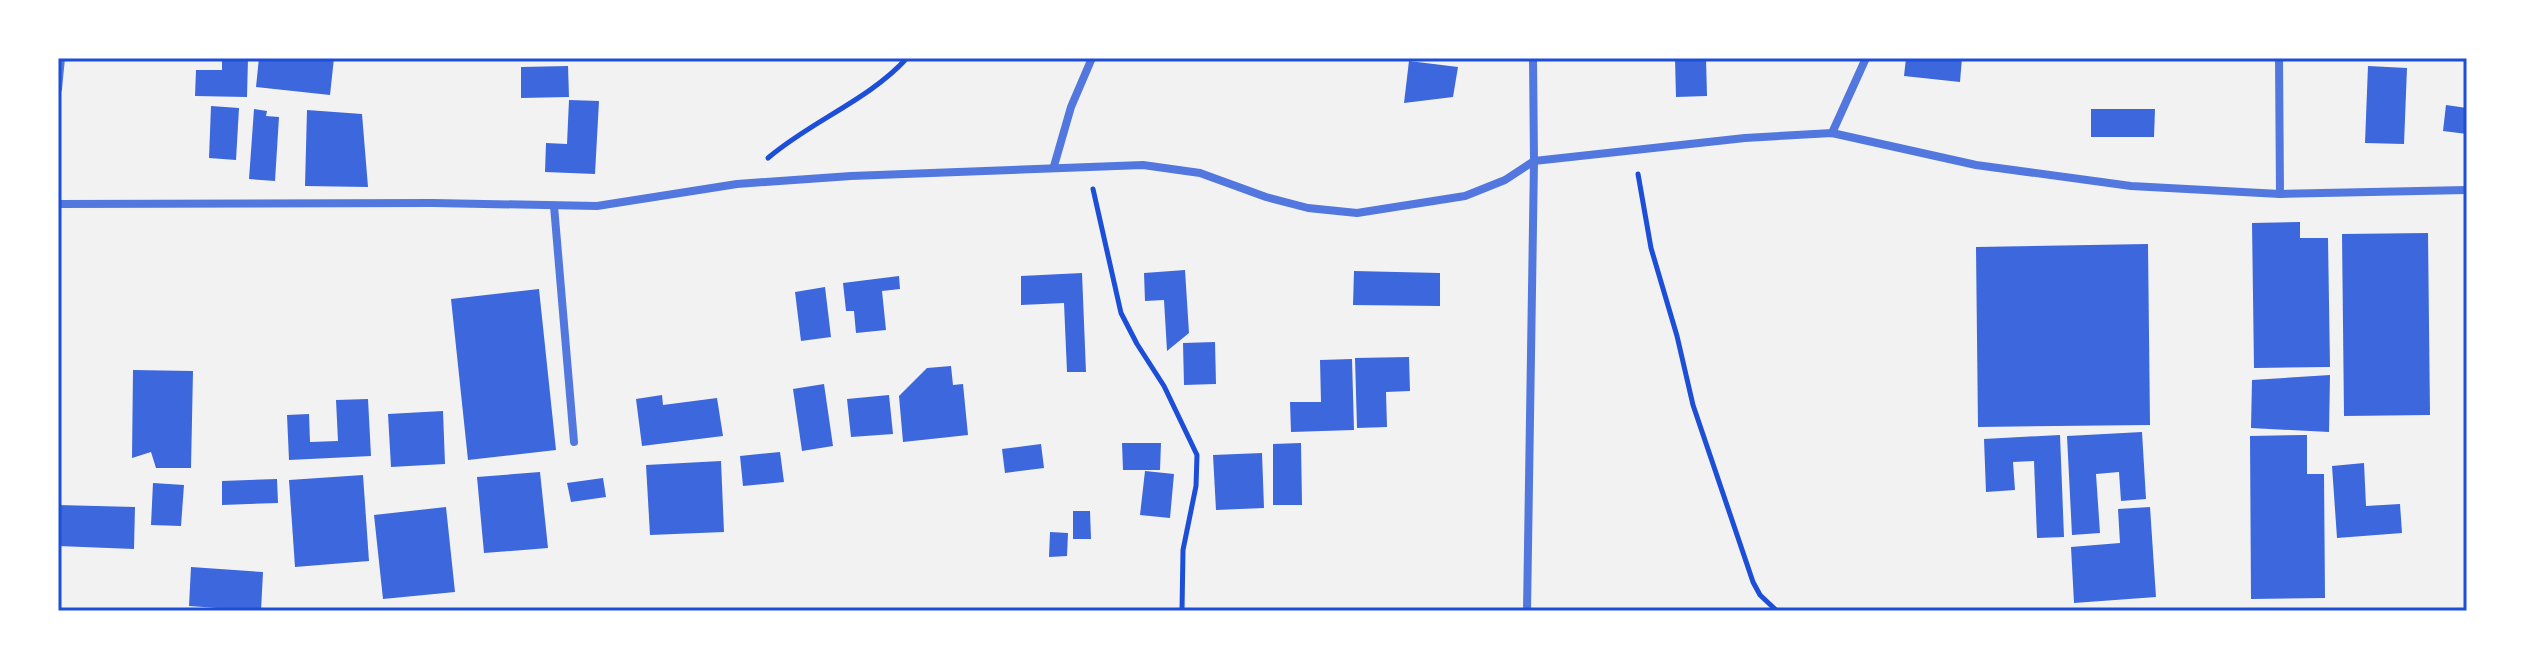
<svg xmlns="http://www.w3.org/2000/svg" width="2525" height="669" viewBox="0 0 2525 669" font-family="'Roboto Condensed',sans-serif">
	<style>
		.building { fill: #3d67dc }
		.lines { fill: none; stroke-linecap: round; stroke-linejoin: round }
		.path { stroke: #1d4ed8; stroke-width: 5 }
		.minor { stroke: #5277de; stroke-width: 8 }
		.neatline { fill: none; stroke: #1d4ed8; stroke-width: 3 }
	</style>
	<rect width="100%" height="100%" fill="#f2f2f2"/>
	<g class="building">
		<polygon points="222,58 248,58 247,97 195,96 196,70 222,70"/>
		<polygon points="259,58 334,58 330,95 256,87"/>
		<polygon points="1675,58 1706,58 1707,96 1676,97"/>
		<polygon points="1906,58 1962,58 1960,82 1904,76"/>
		<polygon points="1409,61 1458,67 1453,97 1404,103"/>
		<polygon points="568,66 569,97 521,98 521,67"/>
		<polygon points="2368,66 2407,68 2404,144 2365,143"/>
		<polygon points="569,100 599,101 595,174 545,172 546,143 567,144"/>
		<polygon points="2446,105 2467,108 2467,134 2443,131"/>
		<polygon points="211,106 239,108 236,160 209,158"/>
		<polygon points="254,109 267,111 266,116 279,117 275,181 249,179"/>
		<polygon points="2091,109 2155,109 2154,137 2091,137"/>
		<polygon points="307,110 362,114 368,187 305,186"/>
		<polygon points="2300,222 2300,238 2328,238 2330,367 2254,368 2252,223"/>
		<polygon points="2428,233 2430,415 2344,416 2342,234"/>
		<polygon points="2148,244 2150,425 1978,427 1976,247"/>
		<polygon points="1185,270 1189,333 1167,351 1164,300 1145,301 1144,273"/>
		<polygon points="1354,271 1440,273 1440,306 1353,305"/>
		<polygon points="1082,273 1086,372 1067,372 1064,303 1021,305 1021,276"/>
		<polygon points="899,276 900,289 882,291 886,330 856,333 854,311 846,311 843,283"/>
		<polygon points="825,287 831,337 801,341 795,292"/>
		<polygon points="539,289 556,450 468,460 451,299"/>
		<polygon points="1215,342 1216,384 1184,385 1183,343"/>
		<polygon points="1409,357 1410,391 1386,392 1387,427 1357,428 1355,358"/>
		<polygon points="1352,359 1354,430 1291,432 1290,402 1321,402 1320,360"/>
		<polygon points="951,366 953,385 963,384 968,435 903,442 899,396 927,368"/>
		<polygon points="133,370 193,371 191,468 156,468 151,452 132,458"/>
		<polygon points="2330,375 2329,432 2251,428 2252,380"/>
		<polygon points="824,384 833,446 802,451 793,389"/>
		<polygon points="662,395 663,405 717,398 723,436 642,446 636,399"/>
		<polygon points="889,395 893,434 851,437 847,399"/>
		<polygon points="368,399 371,456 289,460 287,415 309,414 310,442 338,441 336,400"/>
		<polygon points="443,411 445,464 391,467 388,414"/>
		<polygon points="2142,432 2146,499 2121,501 2119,472 2096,474 2100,533 2072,535 2067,436"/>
		<polygon points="2060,435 2064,537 2037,538 2034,461 2013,462 2015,490 1986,492 1984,439"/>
		<polygon points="2307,435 2307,474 2324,474 2325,598 2251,599 2250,436"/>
		<polygon points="1122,443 1161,443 1160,470 1123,470"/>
		<polygon points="1301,443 1302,505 1273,505 1273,444"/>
		<polygon points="1041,444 1044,468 1005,473 1002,449"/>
		<polygon points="780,452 784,482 743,486 740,456"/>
		<polygon points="1262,453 1264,508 1216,510 1213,455"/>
		<polygon points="721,461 724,532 650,535 646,465"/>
		<polygon points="2364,463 2366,506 2400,504 2402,533 2337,538 2332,466"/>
		<polygon points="1145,471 1174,474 1170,518 1140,515"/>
		<polygon points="540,472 548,548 484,553 477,477"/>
		<polygon points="363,475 369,561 295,567 289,480"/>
		<polygon points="603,478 606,497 571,502 567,483"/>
		<polygon points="277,479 278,503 222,505 222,481"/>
		<polygon points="153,483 184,485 181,526 151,525"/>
		<polygon points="58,505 135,507 134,549 58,546"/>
		<polygon points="446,507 455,592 383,599 374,515"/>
		<polygon points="2150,507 2156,597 2074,603 2071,547 2120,543 2118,509"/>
		<polygon points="1073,511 1090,511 1091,539 1073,539"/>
		<polygon points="1050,532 1068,533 1067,556 1049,557"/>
		<polygon points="191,567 263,572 261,611 189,606"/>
	</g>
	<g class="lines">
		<g class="path">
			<path d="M768,158C811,121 869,100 907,58"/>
			<polyline points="1638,174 1651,248 1677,336 1693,405 1753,582 1760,595 1777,611"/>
			<polyline points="1093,189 1121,313 1137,344 1164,386 1197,455 1196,486 1183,550 1182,611"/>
		</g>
		<g class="minor">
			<polyline points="2279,58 2280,194"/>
			<polyline points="58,89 61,58"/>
			<polyline points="1832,133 1866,58"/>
			<polyline points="1054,166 1071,107 1092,58"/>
			<polyline points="58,204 433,203 597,206 737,184 851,176 1143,165 1200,173 1266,197 1308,208 1357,213 1465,196 1505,180 1534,161 1745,138 1832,133 1976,165 2131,186 2280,194 2467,190"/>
			<polyline points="554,206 574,442"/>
			<polyline points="1527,611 1534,161 1533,58"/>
		</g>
	</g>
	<rect width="2525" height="669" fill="none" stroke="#ffffff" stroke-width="120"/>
	<rect x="60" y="60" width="2405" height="549" class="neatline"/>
</svg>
